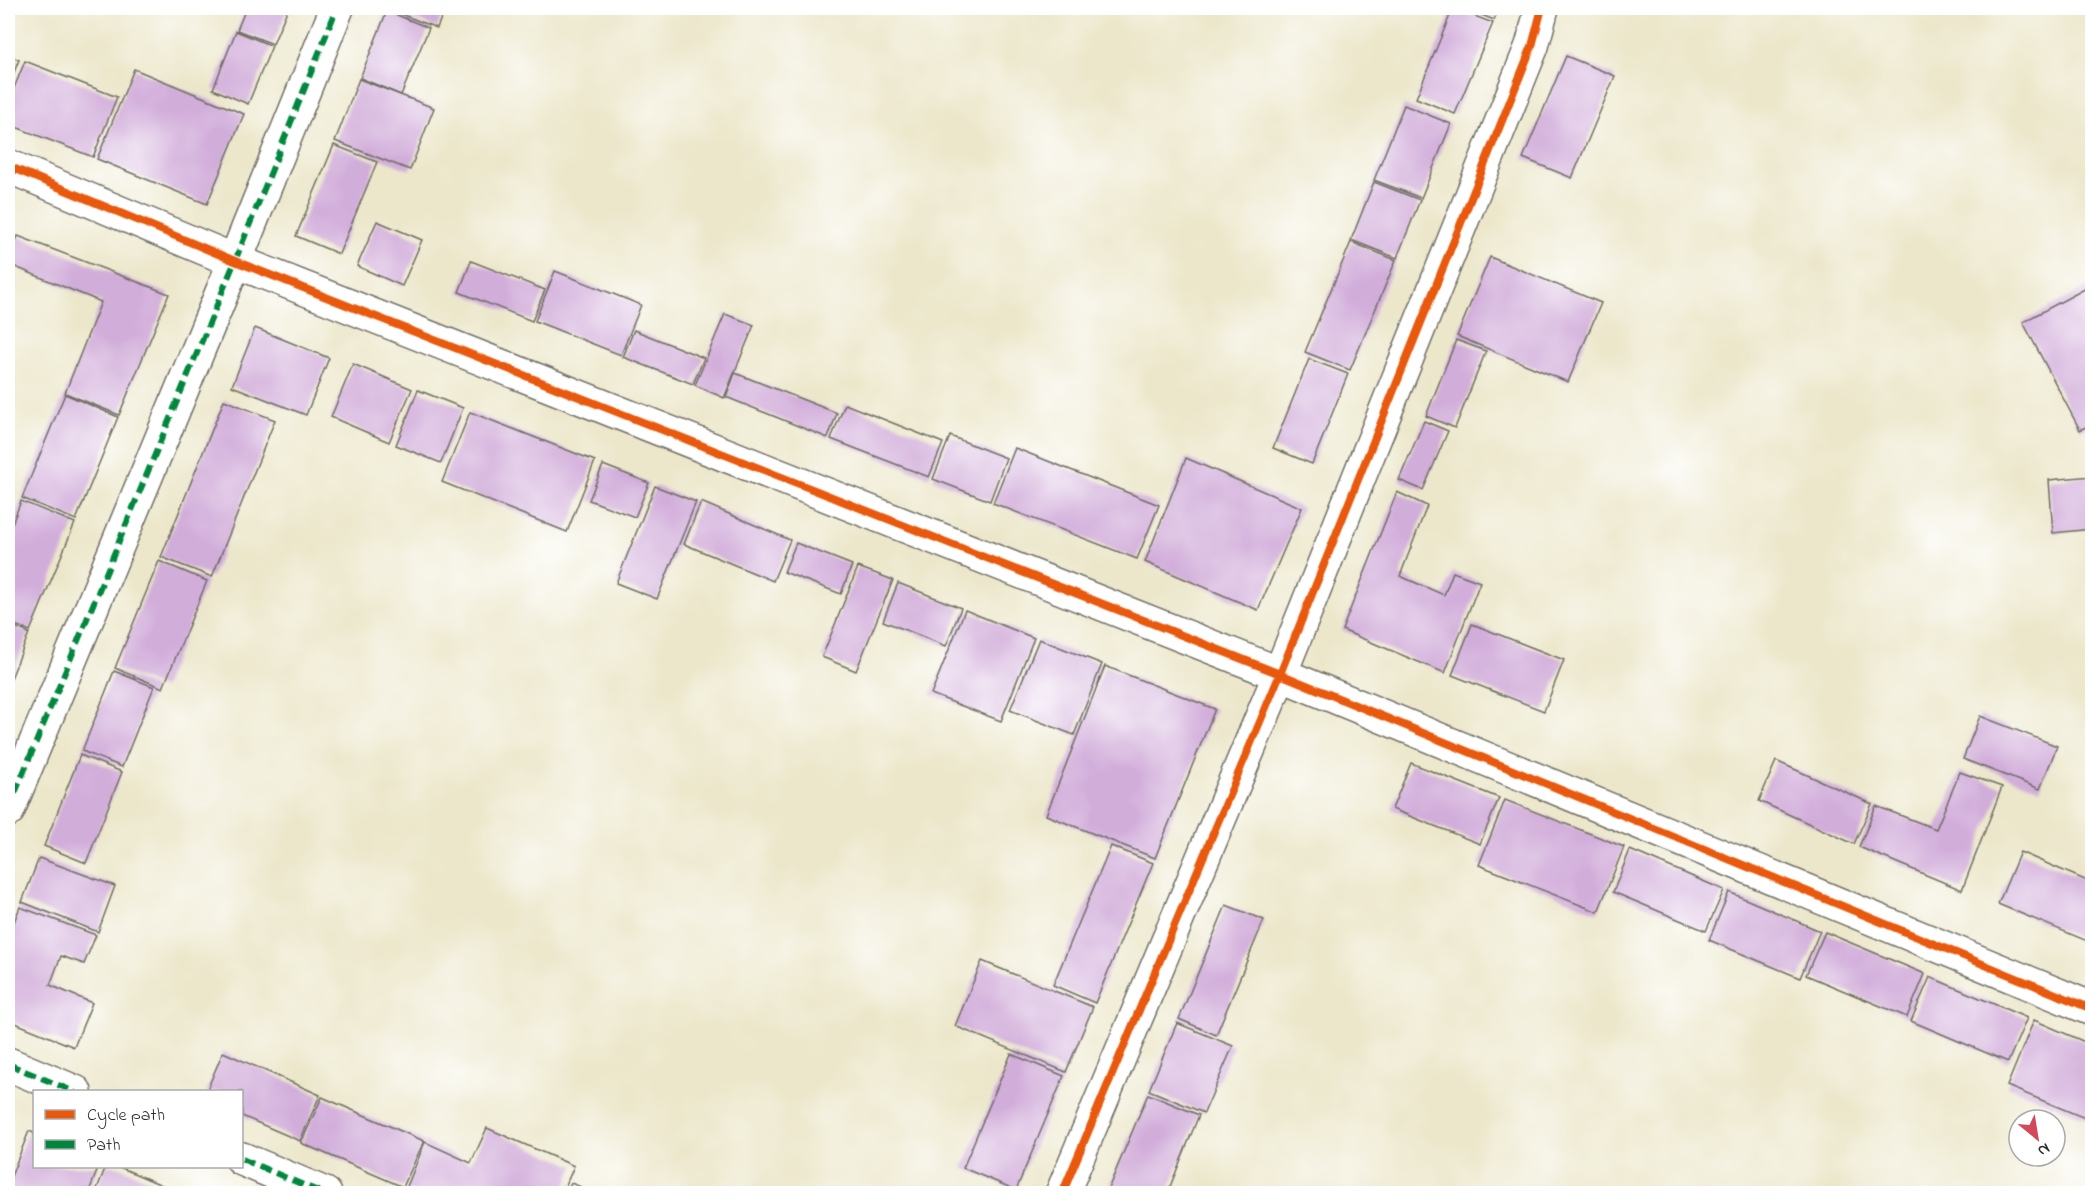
<svg xmlns="http://www.w3.org/2000/svg" width="2100" height="1201" viewBox="0 0 2100 1201" font-family="'Indie Flower',sans-serif">
	<style>
		.building { fill: #d1adda }
		.lines { fill: none; stroke-linecap: round; stroke-linejoin: round }
		.minor-casing { stroke: #6f6d63; stroke-width: 36 }
		.minor { stroke: #fff; stroke-width: 33 }
		.quiet { stroke: #00873e; stroke-width: 6; stroke-dasharray: 12 6; stroke-linecap: butt }
		.cycleway-casing { stroke: #fff; stroke-width: 11 }
		.cycleway { stroke: #e8590c; stroke-width: 8 }
	</style>
	<rect width="100%" height="100%" fill="#fff"/>
	<filter id="ink" filterUnits="userSpaceOnUse"><feTurbulence type="fractalNoise" baseFrequency=".0167" numOctaves="2"/><feDisplacementMap in="SourceGraphic" scale="12" xChannelSelector="R" yChannelSelector="G"/><feConvolveMatrix kernelMatrix="1 2 1 2 8 2 1 2 1" color-interpolation-filters="sRGB"/></filter>
	<filter id="wash" filterUnits="userSpaceOnUse"><feTurbulence type="fractalNoise" baseFrequency=".008" numOctaves="4" result="noise"/><feDisplacementMap in="SourceGraphic" scale="24" xChannelSelector="R" yChannelSelector="G"/><feGaussianBlur stdDeviation="1.35" result="paint"/><feColorMatrix in="noise" values="0 0 0 0 0 0 0 0 0 0 0 0 0 0 0 0 0 1.4 0 .05"/><feComposite in="paint" operator="in"/></filter>
	<g filter="url(#wash)">
		<rect width="100%" height="100%" fill="#ece7cb"/>
		<g id="blocks">
			<g class="building">
				<polygon points="246,8 288,8 273,44 237,30"/>
				<polygon points="385,8 445,8 437,28"/>
				<polygon points="1453,8 1493,23 1455,114 1416,98"/>
				<polygon points="1464,8 1499,8 1494,20"/>
				<polygon points="387,11 429,28 401,95 360,78"/>
				<polygon points="236,31 272,46 248,104 213,89"/>
				<polygon points="8,55 19,60 8,87"/>
				<polygon points="1566,56 1615,76 1572,178 1523,158"/>
				<polygon points="25,61 117,97 93,157 8,124 8,103"/>
				<polygon points="134,69 244,114 207,204 97,159"/>
				<polygon points="359,79 434,108 410,170 335,141"/>
				<polygon points="1404,105 1451,124 1421,198 1374,180"/>
				<polygon points="334,145 377,162 339,254 296,236"/>
				<polygon points="1374,182 1420,200 1397,258 1351,240"/>
				<polygon points="377,221 422,240 402,286 357,266"/>
				<polygon points="18,236 169,294 119,415 65,393 101,302 8,264 8,259"/>
				<polygon points="1351,242 1396,260 1350,370 1305,352"/>
				<polygon points="1490,257 1601,303 1568,382 1457,336"/>
				<polygon points="471,261 545,290 532,321 459,292"/>
				<polygon points="555,271 641,305 621,355 535,321"/>
				<polygon points="2092,285 2092,424 2080,430 2023,322"/>
				<polygon points="725,314 754,325 724,398 695,385"/>
				<polygon points="255,328 329,358 306,415 232,386"/>
				<polygon points="634,330 704,358 693,384 623,357"/>
				<polygon points="1456,340 1486,351 1455,428 1426,416"/>
				<polygon points="1309,359 1348,374 1312,464 1273,448"/>
				<polygon points="353,364 412,389 389,442 331,417"/>
				<polygon points="735,373 837,413 828,438 726,397"/>
				<polygon points="418,390 463,408 441,463 396,445"/>
				<polygon points="65,394 118,417 76,520 22,498"/>
				<polygon points="224,400 275,420 212,577 161,557"/>
				<polygon points="845,404 943,443 929,477 831,439"/>
				<polygon points="470,412 595,461 567,532 442,482"/>
				<polygon points="1424,421 1448,431 1423,490 1399,480"/>
				<polygon points="950,436 1006,458 990,501 933,479"/>
				<polygon points="1015,448 1159,505 1137,559 993,503"/>
				<polygon points="1186,458 1302,508 1258,610 1145,562"/>
				<polygon points="603,465 649,483 635,517 589,500"/>
				<polygon points="2092,476 2092,529 2053,533 2049,480"/>
				<polygon points="655,486 696,502 657,599 616,583"/>
				<polygon points="1397,492 1427,506 1400,576 1444,595 1453,572 1480,582 1445,673 1342,630"/>
				<polygon points="21,501 75,523 30,631 8,622 8,534"/>
				<polygon points="701,502 790,540 773,581 684,544"/>
				<polygon points="796,543 852,565 841,594 784,572"/>
				<polygon points="159,561 207,581 163,688 115,668"/>
				<polygon points="858,567 893,580 856,671 822,657"/>
				<polygon points="898,583 961,608 946,646 883,621"/>
				<polygon points="965,610 1034,638 1001,721 931,694"/>
				<polygon points="8,624 29,633 8,686"/>
				<polygon points="1472,624 1564,660 1544,711 1452,675"/>
				<polygon points="1039,639 1102,664 1074,735 1010,710"/>
				<polygon points="1105,666 1215,709 1155,858 1046,815"/>
				<polygon points="114,671 154,687 122,767 82,751"/>
				<polygon points="1980,716 2057,746 2040,789 1963,759"/>
				<polygon points="80,755 122,772 86,863 44,846"/>
				<polygon points="1776,761 1872,804 1854,844 1759,801"/>
				<polygon points="1411,763 1499,798 1480,844 1392,809"/>
				<polygon points="1960,772 2002,787 1962,890 1859,847 1876,806 1936,829"/>
				<polygon points="1505,800 1624,847 1598,912 1479,865"/>
				<polygon points="1111,846 1153,863 1095,1003 1053,985"/>
				<polygon points="1630,850 1724,890 1706,931 1613,892"/>
				<polygon points="2020,852 2092,883 2092,943 1998,904"/>
				<polygon points="39,858 115,886 98,932 22,902"/>
				<polygon points="1729,892 1820,931 1800,978 1709,940"/>
				<polygon points="1226,905 1264,920 1216,1035 1179,1019"/>
				<polygon points="20,907 96,935 84,964 61,956 50,985 92,1003 74,1047 8,1020 8,937"/>
				<polygon points="1825,932 1925,974 1907,1017 1806,975"/>
				<polygon points="982,961 1093,1007 1066,1072 955,1026"/>
				<polygon points="1930,977 2027,1018 2008,1062 1911,1021"/>
				<polygon points="2034,1020 2092,1045 2092,1121 2007,1086"/>
				<polygon points="1177,1023 1233,1046 1204,1113 1149,1090"/>
				<polygon points="223,1052 320,1095 300,1141 242,1116 242,1092 206,1092"/>
				<polygon points="1011,1054 1064,1076 1016,1190 963,1168"/>
				<polygon points="1148,1094 1199,1115 1167,1194 1106,1194"/>
				<polygon points="322,1097 424,1141 403,1187 301,1143"/>
				<polygon points="487,1128 574,1166 562,1194 418,1194 406,1189 425,1142 471,1163"/>
				<polygon points="29,1131 34,1133 34,1166 99,1166 88,1194 8,1194 8,1184"/>
				<polygon points="106,1166 117,1166 164,1186 160,1194 95,1194"/>
				<polygon points="571,1183 596,1193 596,1194 567,1194"/>
				<polygon points="168,1187 185,1193 185,1194 166,1194"/>
			</g>
		</g>
	</g>
	<g filter="url(#ink)">
		<use href="#blocks" fill-opacity="0" stroke="#6f6d63" stroke-width="1.5"/>
		<g class="lines">
			<g class="minor-casing">
				<g id="minor">
					<polyline points="8,166 235,261 1280,674 2092,1009"/>
					<polyline points="8,810 235,261 337,8"/>
					<polyline points="8,1064 75,1092"/>
					<polyline points="242,1159 325,1194"/>
					<polyline points="1062,1194 1280,674 1532,46 1542,8"/>
				</g>
			</g>
			<use href="#minor" class="minor"/>
			<g class="quiet">
				<polyline points="8,810 235,261 337,8"/>
				<polyline points="8,1064 75,1092"/>
				<polyline points="242,1159 325,1194"/>
			</g>
			<g class="cycleway-casing">
				<g id="cycleway">
					<polyline points="8,166 235,261 1280,674 2092,1009"/>
					<polyline points="1062,1194 1280,674 1532,46 1542,8"/>
				</g>
			</g>
			<use href="#cycleway" class="cycleway"/>
		</g>
	</g>
	<rect width="2100" height="1201" fill="none" stroke="#fff" stroke-width="30"/>
	<rect x="33" y="1090" width="210" height="78" fill="#ffffff" stroke="#aaaaaa" stroke-width="1.5"/>
	<rect x="45" y="1110" width="30" height="9" fill="#e8590c" stroke="#aaaaaa" stroke-width="1.5"/>
	<text x="87" y="1120" font-size="18" fill="#2b2b2b">Cycle path</text>
	<rect x="45" y="1140" width="30" height="9" fill="#00873e" stroke="#aaaaaa" stroke-width="1.5"/>
	<text x="87" y="1150" font-size="18" fill="#2b2b2b">Path</text>
	<g transform="translate(2037 1138) rotate(150)"><circle r="28" fill="#ffffff" stroke="#aaaaaa" stroke-width="1.5"/>
	<path d="M0-4.5L10 22L0 15L-10 22Z" fill="#d1495b"/>
	<text y="-9" font-size="16" font-weight="bold" text-anchor="middle" fill="#2b2b2b">N</text>
	</g>
</svg>
